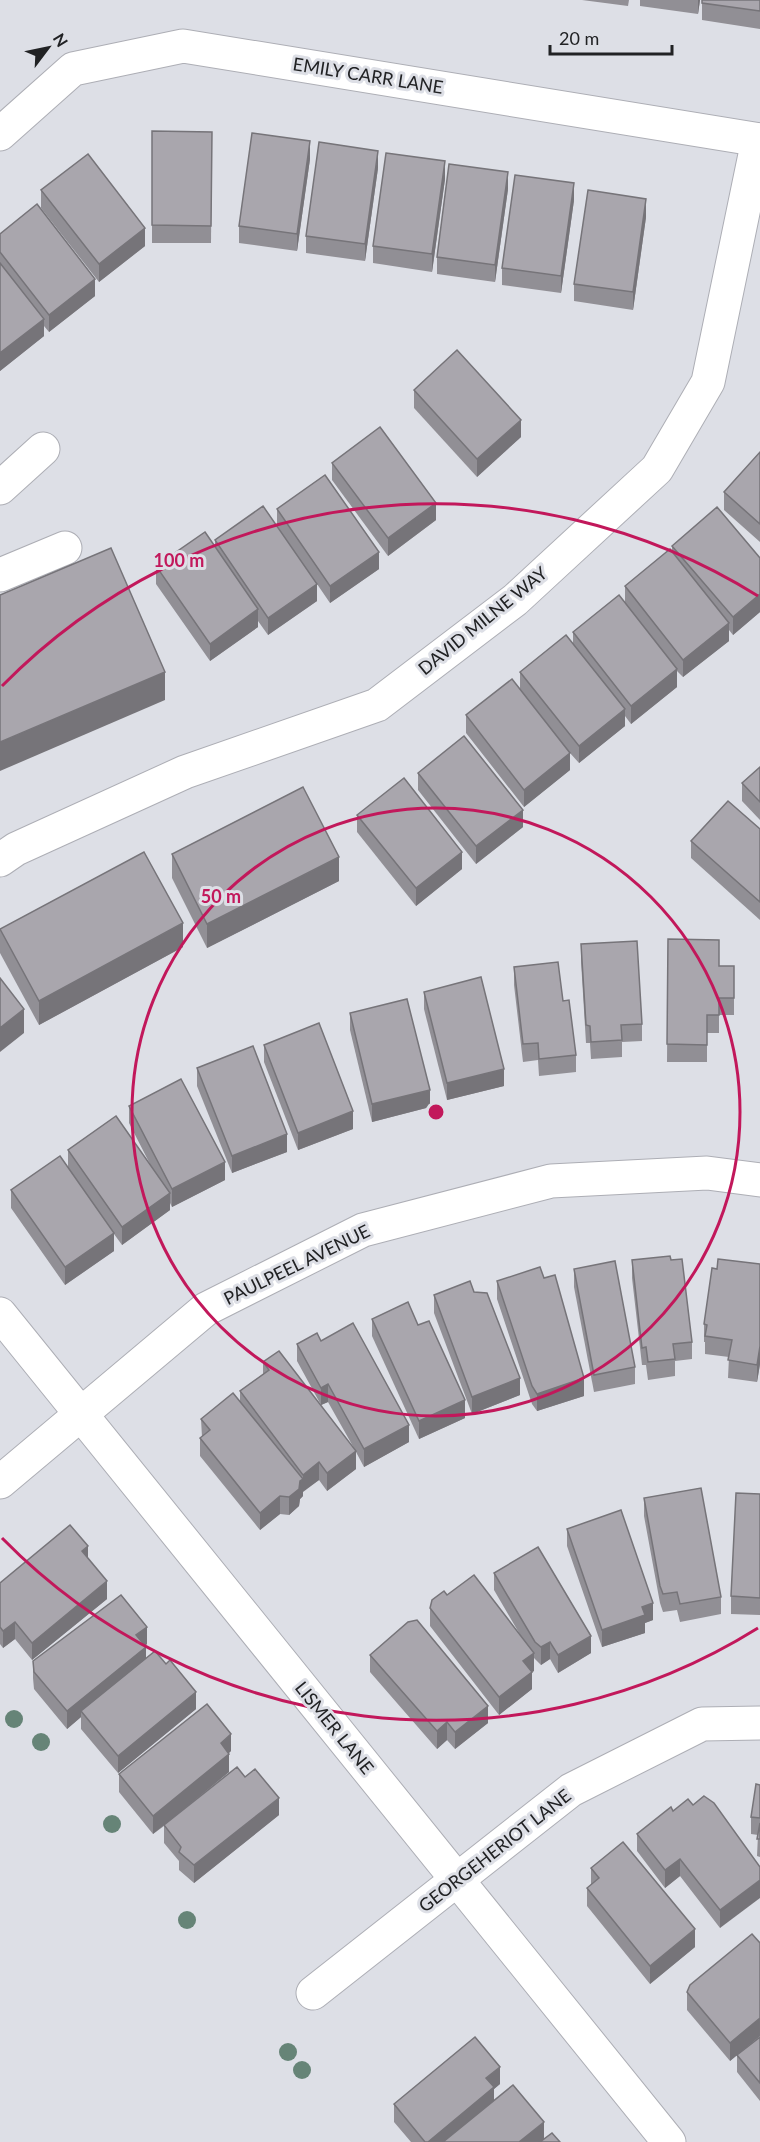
<svg xmlns="http://www.w3.org/2000/svg" width="760" height="2142" viewBox="0 0 760 2142" font-family="Lato,sans-serif">
	<style>
		.lines { fill: none; stroke-linecap: round; stroke-linejoin: round }
		.minor-casing { stroke: #adaeb5; stroke-width: 35 }
		.minor { stroke: #fff; stroke-width: 33 }
		.tree { fill: #668477 }
		.wall { fill: #918f95 }
		.shaded-wall { fill: #767479 }
		.building { fill: #a9a6ad; stroke: #767479; stroke-width: 1.5 }
		.ring { fill: none; stroke: #c2185b; stroke-width: 3 }
		.labels { text-anchor: middle; stroke-width: 6; stroke-linejoin: round; paint-order: stroke }
		.street-label { font-size: 18px; fill: #212224; stroke: #dddfe6 }
		.centre { fill: #c2185b; stroke: #dddfe6; stroke-width: 3 }
		.ring-label { font-size: 18px; text-anchor: middle; font-weight: bold; fill: #c2185b; stroke: #dddfe6; stroke-width: 6; stroke-linejoin: round; paint-order: stroke }
	</style>
	<rect width="100%" height="100%" fill="#dddfe6"/>
	<g class="lines">
		<g class="minor-casing">
			<g id="minor">
				<polyline points="0,134 73,69 183,46 760,140"/>
				<polyline points="0,488 43,449"/>
				<polyline points="0,575 65,548"/>
				<polyline points="0,860 16,849 185,772 377,705 515,600 657,469 708,382 758,140"/>
				<polyline points="0,1314 669,2142"/>
				<polyline points="0,1482 206,1309 363,1230 551,1181 707,1173 760,1180"/>
				<polyline points="313,1993 571,1790 702,1724 760,1723"/>
			</g>
		</g>
		<use href="#minor" class="minor"/>
	</g>
	<g class="tree">
		<circle cx="14" cy="1719" r="9"/>
		<circle cx="41" cy="1742" r="9"/>
		<circle cx="112" cy="1824" r="9"/>
		<circle cx="187" cy="1920" r="9"/>
		<circle cx="288" cy="2052" r="9"/>
		<circle cx="302" cy="2070" r="9"/>
	</g>
	<g class="wall">
		<polygon points="582,0 629,0 628,6"/>
		<polygon points="640,0 700,0 698,14 640,6"/>
		<polygon points="760,0 760,29 702,20 702,3"/>
		<polygon points="152,131 212,132 211,243 152,243"/>
		<polygon points="310,159 297,251 239,243 239,226"/>
		<polygon points="378,168 365,261 306,253 306,236"/>
		<polygon points="445,179 432,272 373,263 373,246"/>
		<polygon points="508,189 495,282 437,274 437,257"/>
		<polygon points="41,190 145,246 99,282 41,208"/>
		<polygon points="574,200 561,293 502,285 502,268"/>
		<polygon points="646,217 633,310 574,301 574,284"/>
		<polygon points="0,234 95,296 49,332 44,326 44,336 0,371"/>
		<polygon points="414,390 521,437 477,477 414,408"/>
		<polygon points="760,452 760,542 724,510 724,492"/>
		<polygon points="332,463 436,520 388,556 332,480"/>
		<polygon points="277,509 379,569 330,603 317,584 317,601 268,635 258,621 258,627 210,661 156,584 156,566 215,547 215,540 277,525"/>
		<polygon points="672,546 760,558 760,612 733,635 729,630 729,641 683,677 677,671 677,687 631,724 625,716 625,726 579,763 570,753 570,770 524,807 466,733 466,715 520,689 520,672 573,644 573,632 625,602 625,586 672,551"/>
		<polygon points="760,767 760,820 742,801 742,783"/>
		<polygon points="418,773 523,827 476,864 418,790"/>
		<polygon points="357,815 462,869 416,906 357,832"/>
		<polygon points="760,829 760,920 691,858 691,841"/>
		<polygon points="172,854 339,881 207,948 172,878"/>
		<polygon points="0,929 183,947 39,1025 0,953"/>
		<polygon points="668,939 719,966 734,966 734,1015 719,1015 719,1033 707,1033 707,1062 667,1062"/>
		<polygon points="581,944 642,1024 642,1041 622,1042 622,1057 591,1059 590,1043 586,1043 581,961"/>
		<polygon points="514,967 576,1055 576,1072 539,1076 538,1060 523,1062 514,985"/>
		<polygon points="424,992 504,1086 447,1100 424,1009"/>
		<polygon points="350,1013 430,1107 372,1122 350,1030"/>
		<polygon points="264,1045 353,1129 298,1150 264,1062"/>
		<polygon points="197,1068 287,1152 232,1173 197,1086"/>
		<polygon points="129,1106 225,1180 172,1207 170,1203 170,1210 122,1245 114,1234 114,1251 65,1285 11,1208 11,1190 68,1168 68,1150 150,1164 129,1123"/>
		<polygon points="632,1260 692,1342 692,1359 675,1361 675,1376 648,1380 646,1365 642,1365 632,1278"/>
		<polygon points="760,1264 760,1364 757,1382 728,1378 729,1357 705,1354 705,1342 704,1342 704,1324 717,1269"/>
		<polygon points="574,1269 635,1367 635,1384 594,1392 574,1287"/>
		<polygon points="497,1281 584,1396 537,1411 532,1404 497,1299"/>
		<polygon points="434,1295 520,1395 472,1414 434,1313"/>
		<polygon points="372,1319 418,1325 465,1418 419,1439 372,1336"/>
		<polygon points="321,1341 409,1442 364,1467 356,1452 356,1469 327,1491 319,1480 303,1491 303,1496 300,1499 299,1506 289,1515 280,1514 260,1530 200,1456 200,1438 202,1437 201,1419 240,1401 240,1391 263,1374 263,1362 355,1450 328,1402 321,1405 297,1361 297,1344"/>
		<polygon points="760,1494 760,1615 731,1614 731,1596"/>
		<polygon points="644,1498 721,1597 721,1614 680,1622 677,1610 663,1612 660,1603 644,1516"/>
		<polygon points="567,1529 653,1620 645,1623 645,1633 602,1647 567,1546"/>
		<polygon points="88,1558 107,1599 32,1660 15,1639 3,1648 0,1644 0,1583"/>
		<polygon points="494,1573 591,1653 558,1673 550,1659 541,1665 534,1658 534,1671 532,1672 532,1689 499,1715 430,1626 430,1608 447,1595 522,1638 494,1590"/>
		<polygon points="147,1644 145,1646 146,1659 196,1709 118,1773 81,1729 81,1717 67,1729 34,1689 33,1678 33,1661"/>
		<polygon points="370,1655 488,1723 455,1749 447,1740 437,1749 370,1672"/>
		<polygon points="231,1751 229,1753 229,1772 182,1811 245,1777 279,1815 194,1883 179,1870 179,1861 164,1843 164,1826 153,1834 119,1792 119,1774"/>
		<polygon points="760,1785 760,1857 757,1856 758,1835 751,1834 751,1817"/>
		<polygon points="693,1805 760,1867 720,1928 680,1876 665,1888 637,1851 637,1834 673,1811"/>
		<polygon points="591,1868 695,1947 650,1984 587,1906 587,1888 591,1885"/>
		<polygon points="760,1943 760,2036 730,2061 687,2010 687,1992"/>
		<polygon points="760,2037 760,2101 737,2072 737,2055"/>
		<polygon points="500,2084 494,2089 494,2101 544,2139 560,2142 411,2142 394,2122 394,2104"/>
	</g>
	<g class="shaded-wall">
		<polygon points="698,0 700,0 698,14"/>
		<polygon points="310,141 310,159 297,251 297,234"/>
		<polygon points="378,151 378,168 365,261 365,244"/>
		<polygon points="445,161 445,179 432,272 432,254"/>
		<polygon points="508,172 508,189 495,282 495,265"/>
		<polygon points="574,183 574,200 561,293 561,276"/>
		<polygon points="646,199 646,217 633,310 633,292"/>
		<polygon points="145,228 145,246 99,282 99,264"/>
		<polygon points="95,279 95,296 49,332 49,315"/>
		<polygon points="44,319 44,336 0,371 0,353"/>
		<polygon points="521,420 521,437 477,477 477,459"/>
		<polygon points="436,503 436,520 388,556 388,538"/>
		<polygon points="379,552 379,569 330,603 330,586"/>
		<polygon points="317,584 317,601 268,635 268,618"/>
		<polygon points="760,594 760,612 733,635 733,617"/>
		<polygon points="258,609 258,627 210,661 210,644"/>
		<polygon points="729,623 729,641 683,677 683,660"/>
		<polygon points="677,669 677,687 631,724 631,706"/>
		<polygon points="165,672 165,700 0,771 0,742"/>
		<polygon points="625,709 625,726 579,763 579,746"/>
		<polygon points="570,753 570,770 524,807 524,790"/>
		<polygon points="523,810 523,827 476,864 476,846"/>
		<polygon points="462,852 462,869 416,906 416,888"/>
		<polygon points="339,857 339,881 207,948 207,924"/>
		<polygon points="183,923 183,947 39,1025 39,1001"/>
		<polygon points="24,1009 24,1033 0,1052 0,1028"/>
		<polygon points="504,1069 504,1086 447,1100 447,1083"/>
		<polygon points="430,1090 430,1107 372,1122 372,1104"/>
		<polygon points="353,1111 353,1129 298,1150 298,1133"/>
		<polygon points="287,1134 287,1152 232,1173 232,1156"/>
		<polygon points="225,1162 225,1180 172,1207 172,1189"/>
		<polygon points="170,1193 170,1210 122,1245 122,1227"/>
		<polygon points="114,1233 114,1251 65,1285 65,1267"/>
		<polygon points="760,1346 760,1364 757,1382 757,1365"/>
		<polygon points="520,1378 520,1395 472,1414 472,1397"/>
		<polygon points="584,1378 584,1396 537,1411 537,1394"/>
		<polygon points="328,1384 328,1402 321,1405 321,1388"/>
		<polygon points="465,1400 465,1418 419,1439 419,1421"/>
		<polygon points="409,1425 409,1442 364,1467 364,1449"/>
		<polygon points="356,1451 356,1469 327,1491 327,1473"/>
		<polygon points="319,1462 319,1480 303,1492 303,1475"/>
		<polygon points="303,1479 303,1496 300,1499 299,1506 289,1515 289,1497 300,1481"/>
		<polygon points="280,1496 280,1514 260,1530 260,1513"/>
		<polygon points="88,1546 88,1564 82,1551"/>
		<polygon points="107,1581 107,1599 32,1660 32,1643"/>
		<polygon points="653,1603 653,1620 645,1623 645,1633 602,1647 602,1630 642,1607"/>
		<polygon points="15,1622 15,1639 3,1648 3,1631"/>
		<polygon points="147,1627 147,1644 136,1653 136,1635"/>
		<polygon points="591,1636 591,1653 558,1673 558,1655"/>
		<polygon points="550,1642 550,1659 541,1665 541,1647"/>
		<polygon points="146,1647 146,1664 81,1711 81,1717 67,1729 67,1711"/>
		<polygon points="534,1653 534,1671 532,1672 532,1689 499,1715 499,1697 523,1661"/>
		<polygon points="196,1692 196,1709 118,1773 118,1756"/>
		<polygon points="488,1706 488,1723 455,1749 455,1732"/>
		<polygon points="447,1722 447,1740 437,1749 437,1731"/>
		<polygon points="231,1734 231,1751 221,1760 221,1743"/>
		<polygon points="229,1754 229,1772 153,1834 153,1816"/>
		<polygon points="279,1798 279,1815 194,1883 194,1865"/>
		<polygon points="680,1859 680,1876 665,1888 665,1870"/>
		<polygon points="760,1880 760,1898 720,1928 720,1910"/>
		<polygon points="695,1929 695,1947 650,1984 650,1966"/>
		<polygon points="760,2018 760,2036 730,2061 730,2043"/>
		<polygon points="500,2067 500,2084 494,2089 494,2105 449,2142 428,2142 486,2078"/>
		<polygon points="544,2122 544,2140 541,2142 519,2142"/>
	</g>
	<g class="building">
		<polygon points="702,0 760,0 760,11 702,3"/>
		<polygon points="152,131 212,132 211,226 152,225"/>
		<polygon points="252,133 310,141 297,234 239,226"/>
		<polygon points="319,142 378,151 365,244 306,236"/>
		<polygon points="386,153 445,161 432,254 373,246"/>
		<polygon points="88,154 145,228 99,264 41,190"/>
		<polygon points="449,164 508,172 495,265 437,257"/>
		<polygon points="515,175 574,183 561,276 502,268"/>
		<polygon points="588,190 646,199 633,292 574,284"/>
		<polygon points="37,204 95,279 49,315 0,252 0,234"/>
		<polygon points="0,263 44,319 0,353"/>
		<polygon points="457,350 521,420 477,459 414,390"/>
		<polygon points="380,427 436,503 388,538 332,463"/>
		<polygon points="760,452 760,524 724,492"/>
		<polygon points="325,475 379,552 330,586 277,509"/>
		<polygon points="263,506 317,584 268,618 215,540"/>
		<polygon points="717,507 760,558 760,594 733,617 672,546"/>
		<polygon points="205,532 258,609 210,644 156,566"/>
		<polygon points="111,548 165,672 0,742 0,595"/>
		<polygon points="670,549 729,623 683,660 625,586"/>
		<polygon points="619,595 677,669 631,706 573,632"/>
		<polygon points="566,635 625,709 579,746 520,672"/>
		<polygon points="512,679 570,753 524,790 466,715"/>
		<polygon points="464,736 523,810 476,846 418,773"/>
		<polygon points="760,767 760,802 742,783"/>
		<polygon points="404,778 462,852 416,888 357,815"/>
		<polygon points="303,787 339,857 207,924 172,854"/>
		<polygon points="728,801 760,829 760,902 691,841"/>
		<polygon points="144,852 183,923 39,1001 0,929"/>
		<polygon points="668,939 719,940 719,966 734,966 734,998 719,998 719,1015 707,1015 707,1045 667,1044"/>
		<polygon points="637,941 642,1024 621,1025 622,1040 591,1042 590,1026 586,1025 581,944"/>
		<polygon points="558,962 563,1001 569,1000 576,1055 539,1059 538,1043 523,1044 514,967"/>
		<polygon points="481,977 504,1069 447,1083 424,992"/>
		<polygon points="0,978 24,1009 0,1028"/>
		<polygon points="407,999 430,1090 372,1104 350,1013"/>
		<polygon points="319,1023 353,1111 298,1133 264,1045"/>
		<polygon points="253,1046 287,1134 232,1156 197,1068"/>
		<polygon points="181,1079 225,1162 172,1189 129,1106"/>
		<polygon points="116,1116 170,1193 122,1227 68,1150"/>
		<polygon points="60,1156 114,1233 65,1267 11,1190"/>
		<polygon points="670,1256 671,1260 682,1259 692,1342 673,1344 675,1359 648,1362 646,1347 642,1348 632,1260"/>
		<polygon points="718,1259 760,1264 760,1346 757,1365 728,1360 732,1340 705,1336 707,1325 704,1324 712,1268 717,1269"/>
		<polygon points="615,1261 635,1367 594,1375 574,1269"/>
		<polygon points="540,1267 544,1278 555,1275 584,1378 537,1394 532,1386 497,1281"/>
		<polygon points="470,1281 474,1292 487,1293 520,1378 472,1397 434,1295"/>
		<polygon points="408,1302 418,1325 429,1321 465,1400 419,1421 372,1319"/>
		<polygon points="353,1323 409,1425 364,1449 328,1384 321,1388 297,1344 317,1333 321,1341"/>
		<polygon points="279,1351 356,1451 327,1473 319,1462 303,1475 240,1391 269,1370 263,1362"/>
		<polygon points="233,1393 303,1479 300,1481 299,1489 289,1497 280,1496 260,1513 200,1438 210,1430 201,1419"/>
		<polygon points="701,1488 721,1597 680,1604 677,1592 663,1594 660,1586 644,1498"/>
		<polygon points="736,1493 760,1494 760,1598 731,1596"/>
		<polygon points="621,1510 653,1603 642,1607 645,1615 602,1630 567,1529"/>
		<polygon points="70,1525 88,1546 82,1551 107,1581 32,1643 15,1622 3,1631 0,1627 0,1583"/>
		<polygon points="538,1547 591,1636 558,1655 550,1642 541,1647 535,1642 494,1573"/>
		<polygon points="474,1575 534,1653 523,1661 532,1672 499,1697 430,1608 432,1600 444,1591 447,1595"/>
		<polygon points="121,1595 147,1627 136,1635 146,1647 67,1711 34,1672 33,1661"/>
		<polygon points="417,1620 488,1706 455,1732 447,1722 437,1731 370,1655 408,1622"/>
		<polygon points="155,1651 166,1664 170,1660 196,1692 118,1756 81,1711"/>
		<polygon points="207,1704 231,1734 221,1743 229,1754 153,1816 119,1774"/>
		<polygon points="237,1767 245,1777 255,1769 279,1798 194,1865 179,1852 181,1847 164,1825"/>
		<polygon points="756,1784 760,1785 760,1818 751,1817"/>
		<polygon points="704,1796 714,1803 760,1867 760,1880 720,1910 680,1859 665,1870 637,1834 671,1807 673,1811 688,1799 693,1805"/>
		<polygon points="760,1823 760,1839 757,1839"/>
		<polygon points="623,1842 695,1929 650,1966 587,1888 599,1878 591,1868"/>
		<polygon points="752,1934 760,1943 760,2018 730,2043 687,1992 690,1985"/>
		<polygon points="475,2037 500,2067 486,2078 494,2087 428,2142 425,2142 394,2104"/>
		<polygon points="760,2037 760,2083 737,2055"/>
		<polygon points="513,2085 544,2122 519,2142 443,2142"/>
		<polygon points="552,2133 560,2142 540,2142"/>
	</g>
	<g class="ring">
		<circle cx="436" cy="1112" r="304"/>
		<path d="M758 1628A608 608 0 0 1 2 1538M2 686A608 608 0 0 1 758 596"/>
	</g>
	<g class="labels">
		<g class="street-label">
			<text transform="translate(368 76) rotate(9)" y="6">EMILY CARR LANE</text>
			<text transform="translate(483 621) rotate(-39)" y="6">DAVID MILNE WAY</text>
			<text transform="translate(297 1265) rotate(-26)" y="6">PAULPEEL AVENUE</text>
			<text transform="translate(334 1728) rotate(51)" y="6">LISMER LANE</text>
			<text transform="translate(495 1851) rotate(-38)" y="6">GEORGEHERIOT LANE</text>
		</g>
	</g>
	<circle cx="436" cy="1112" r="9" class="centre"/>
	<g class="ring-label">
		<text x="179" y="567">100 m</text>
		<text x="221" y="903">50 m</text>
	</g>
	<g transform="translate(48 48) rotate(58)" stroke="#dddfe6" stroke-width="4.5" paint-order="stroke">
	<path d="M0-4.5L10 22L0 15L-10 22Z" fill="#212224"/>
	<text y="-9" font-size="16" font-weight="bold" text-anchor="middle" fill="#212224">N</text>
	</g>
	<path d="M550 45v9h122v-9" fill="none" stroke="#212224" stroke-width="3"/>
	<text x="559" y="45" font-size="18" fill="#212224" stroke="#dddfe6" stroke-width="4.5" paint-order="stroke">20 m</text>
</svg>
